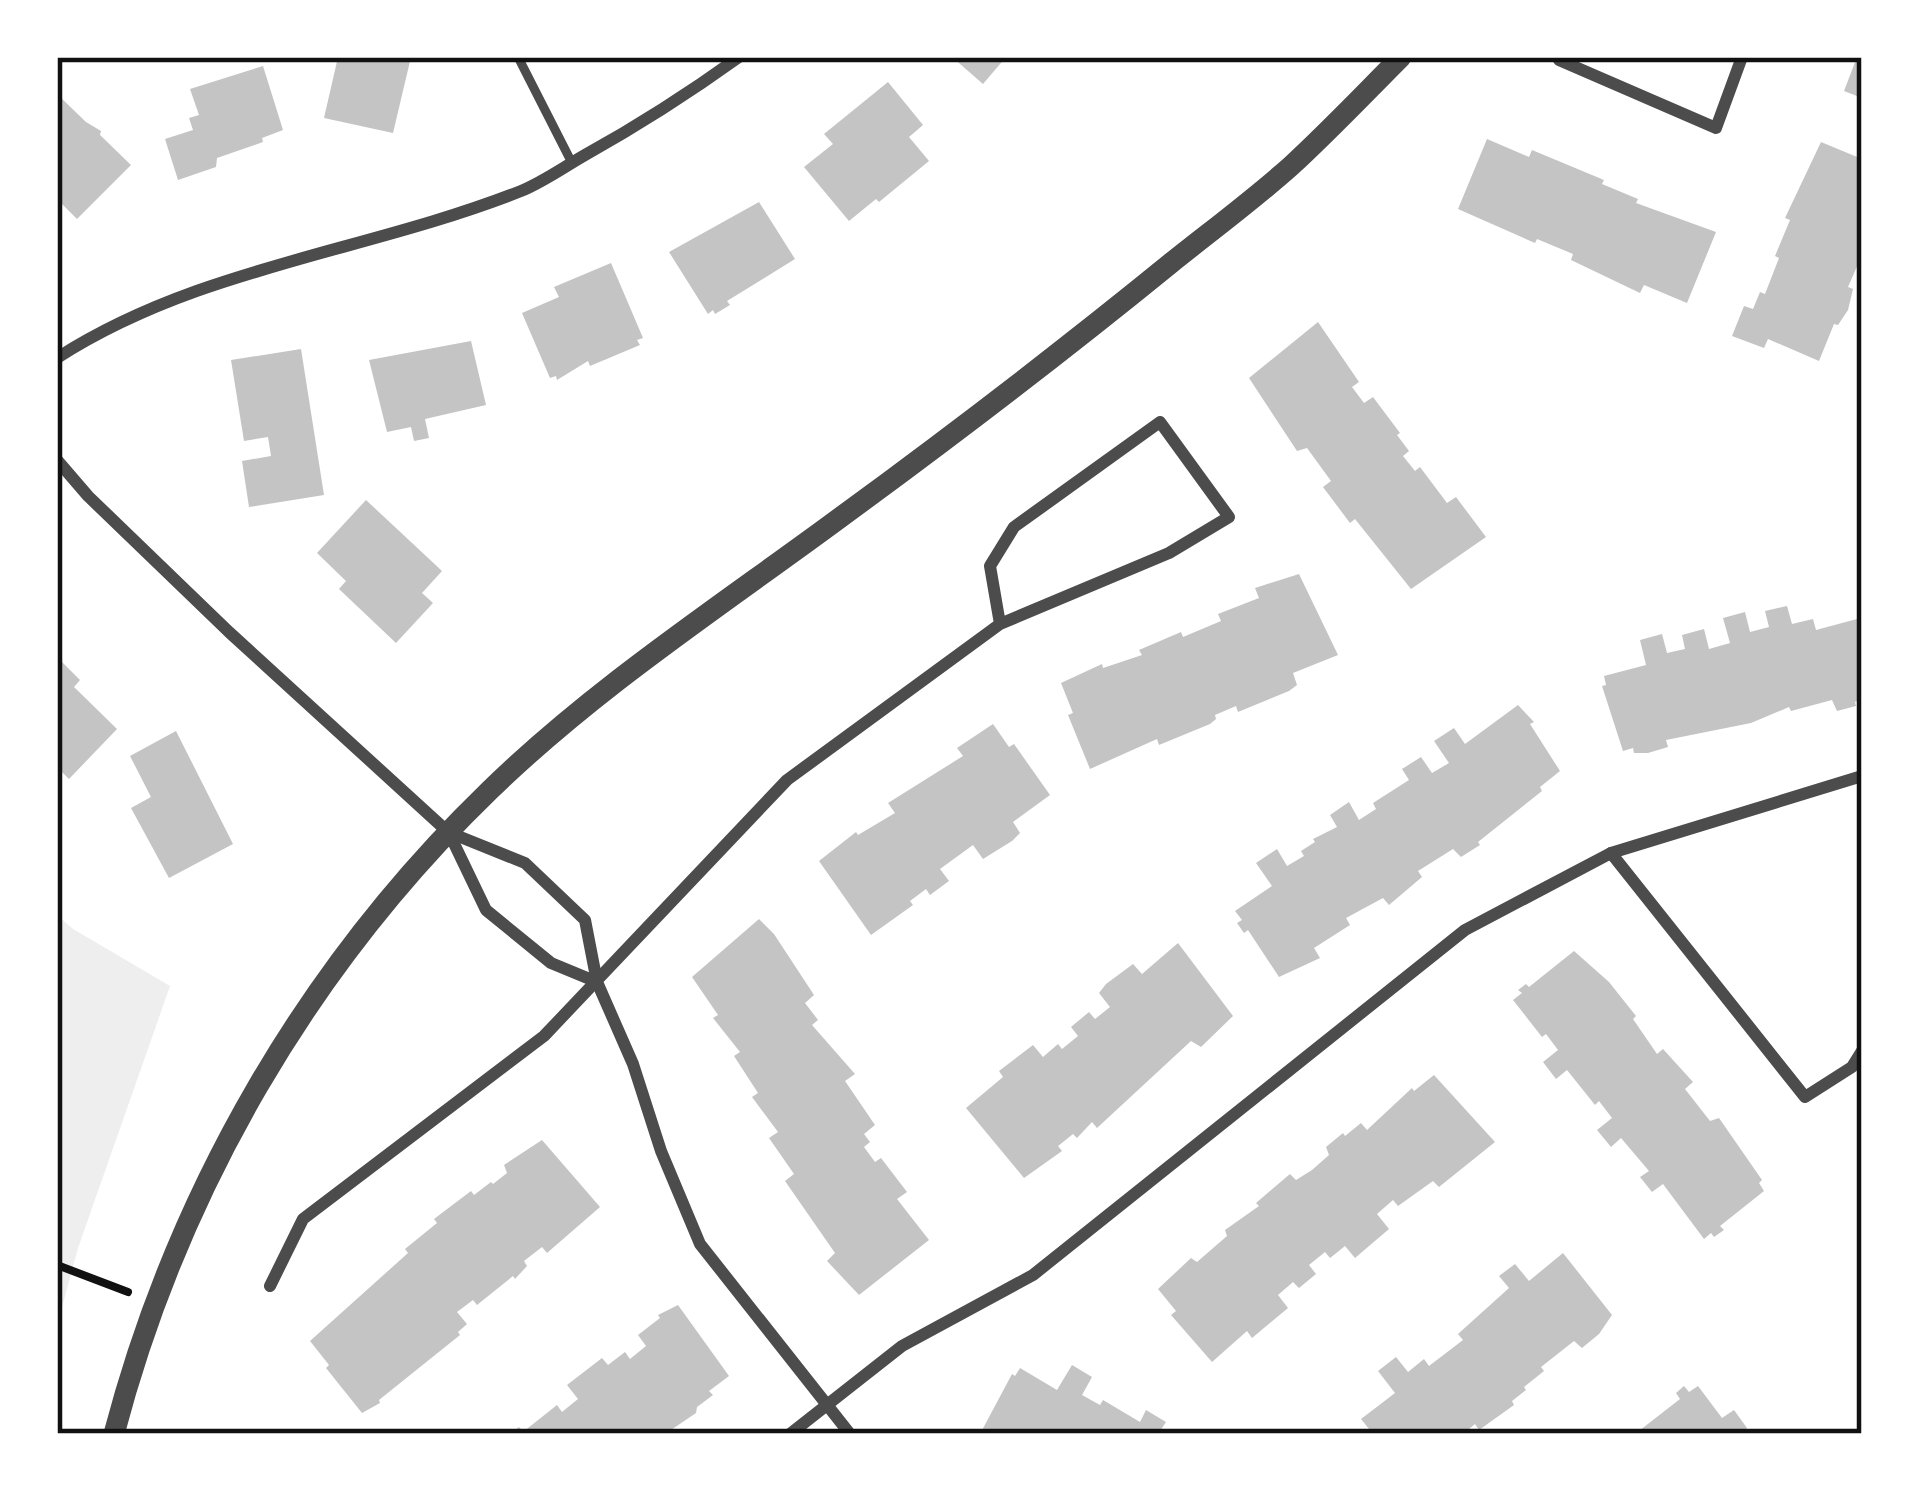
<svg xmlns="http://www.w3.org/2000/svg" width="1919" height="1491" viewBox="0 0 1919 1491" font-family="'Crimson Pro',serif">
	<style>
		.green { fill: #eee }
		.building { fill: #c4c4c4 }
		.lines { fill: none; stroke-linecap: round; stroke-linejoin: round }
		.path { stroke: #111; stroke-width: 8 }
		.service { stroke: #4c4c4c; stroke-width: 9 }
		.minor { stroke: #4c4c4c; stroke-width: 12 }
		.tertiary { stroke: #4c4c4c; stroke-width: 21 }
		.neatline { fill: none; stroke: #111; stroke-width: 4.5 }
	</style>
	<rect width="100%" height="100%" fill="#fff"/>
	<polygon class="green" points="57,915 73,929 170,986 78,1248 57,1326"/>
	<g class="building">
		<polygon points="338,57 411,57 393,133 324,118"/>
		<polygon points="952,57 1006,57 983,84"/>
		<polygon points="1857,57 1862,57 1862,98 1844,91"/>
		<polygon points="263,66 283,130 262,138 263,142 217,158 216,167 178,180 165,139 193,130 189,118 199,115 190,89"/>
		<polygon points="888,82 923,125 909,137 929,161 879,202 876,199 849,221 804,167 833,144 824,134"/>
		<polygon points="57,94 86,122 101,131 100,135 131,165 77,219 57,199"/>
		<polygon points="1487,139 1529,157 1532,150 1604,180 1602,184 1638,199 1636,203 1716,232 1687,303 1644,285 1640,293 1571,260 1573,254 1537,239 1535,243 1458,209"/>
		<polygon points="1821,142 1862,159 1862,255 1848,287 1853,289 1848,310 1838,325 1834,324 1819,361 1768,339 1764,348 1732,336 1744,306 1753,309 1760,292 1765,294 1779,258 1775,256 1790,220 1785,218"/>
		<polygon points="759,202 795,259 727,301 730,305 715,314 713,310 708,314 669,252"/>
		<polygon points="611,263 643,338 637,340 640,345 590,366 588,361 557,380 556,376 550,378 522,313 559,297 554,287"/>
		<polygon points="1318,322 1359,382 1352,387 1364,403 1373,397 1400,433 1397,435 1409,451 1403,456 1415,471 1420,467 1447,503 1456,497 1486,537 1411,589 1355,519 1350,523 1323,487 1331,481 1307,448 1297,451 1249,378"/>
		<polygon points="471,341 486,405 425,419 429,438 414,441 411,427 387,432 369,360"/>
		<polygon points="301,349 324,495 249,507 242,461 271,456 268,437 244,441 231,360"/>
		<polygon points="366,500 442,571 422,593 433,603 396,643 339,589 346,581 317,553"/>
		<polygon points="1299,574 1338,655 1293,673 1297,685 1289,691 1238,712 1236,706 1215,715 1216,719 1210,724 1159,745 1157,739 1090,769 1068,715 1073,713 1061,683 1102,664 1103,668 1142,655 1139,650 1181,632 1183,637 1221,621 1218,614 1259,598 1255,588"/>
		<polygon points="1787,606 1792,624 1813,619 1816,630 1857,619 1859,628 1862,627 1862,699 1855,702 1856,706 1837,711 1832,700 1791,711 1789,707 1751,723 1666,740 1668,747 1648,753 1634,753 1633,748 1623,751 1602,686 1606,685 1604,676 1646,665 1640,640 1662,634 1667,653 1685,649 1682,635 1704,629 1709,649 1730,643 1723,618 1745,612 1750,632 1769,627 1765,611"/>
		<polygon points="57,657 80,680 74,687 117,729 69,779 57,767"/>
		<polygon points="1518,705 1534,722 1530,724 1560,771 1540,787 1542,791 1478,842 1480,845 1461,857 1453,849 1418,871 1422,877 1389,905 1383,898 1346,918 1350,925 1314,948 1320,958 1279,977 1248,930 1244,933 1237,923 1242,920 1235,911 1272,886 1256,863 1277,849 1287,866 1304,856 1301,851 1315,842 1313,839 1337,827 1330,815 1349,802 1359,820 1376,809 1373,803 1409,780 1402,769 1421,757 1432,773 1449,763 1434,741 1454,728 1465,744"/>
		<polygon points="993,724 1009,747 1014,744 1050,795 1013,822 1020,833 1012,841 983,859 973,845 940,869 949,881 930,895 926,889 910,901 913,905 871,935 819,861 856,832 858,835 895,813 888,803 963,756 957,748"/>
		<polygon points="176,731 233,844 169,878 131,808 151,797 130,756"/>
		<polygon points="759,919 774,934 814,995 805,1003 818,1020 812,1025 855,1074 845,1081 875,1125 864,1134 870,1142 864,1147 875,1162 881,1158 907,1192 897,1199 929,1240 859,1295 827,1261 835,1253 785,1181 794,1174 769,1138 778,1132 752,1097 758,1093 734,1056 740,1052 713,1018 718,1015 692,977"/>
		<polygon points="1178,943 1233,1016 1201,1047 1191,1041 1097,1128 1092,1122 1077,1138 1073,1134 1058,1146 1062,1151 1024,1178 966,1108 1003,1077 999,1071 1033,1045 1043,1057 1058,1044 1062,1049 1078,1036 1071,1027 1089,1012 1095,1019 1110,1007 1099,993 1106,984 1133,964 1142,974"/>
		<polygon points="1574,951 1609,982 1636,1016 1633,1019 1657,1054 1663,1049 1693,1082 1685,1089 1710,1121 1719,1118 1762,1180 1759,1183 1764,1191 1720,1226 1724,1230 1714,1237 1711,1233 1704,1239 1663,1184 1652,1192 1640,1177 1649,1171 1621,1138 1611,1147 1597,1130 1612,1118 1599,1101 1595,1105 1567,1070 1556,1079 1543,1062 1558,1050 1546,1034 1542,1037 1513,1000 1522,993 1518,990 1526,984 1529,987"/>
		<polygon points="1434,1075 1495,1142 1439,1187 1433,1181 1398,1206 1393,1200 1377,1214 1389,1229 1355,1258 1345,1246 1330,1258 1325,1252 1309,1265 1316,1274 1299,1288 1293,1282 1278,1295 1288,1308 1252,1338 1247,1331 1212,1362 1171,1315 1176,1311 1158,1289 1191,1258 1197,1262 1227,1236 1225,1230 1259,1206 1256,1203 1290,1174 1296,1180 1312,1170 1329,1155 1326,1147 1343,1133 1345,1136 1361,1123 1367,1130 1412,1088 1414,1091"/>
		<polygon points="542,1140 600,1207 547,1253 542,1247 524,1261 527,1266 515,1279 513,1276 477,1305 473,1300 457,1312 467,1324 458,1332 460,1335 379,1400 380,1403 362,1413 326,1368 329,1365 310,1341 408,1253 405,1249 437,1223 434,1219 471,1191 474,1195 491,1182 493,1184 507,1173 504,1165"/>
		<polygon points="1563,1253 1612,1315 1599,1334 1582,1348 1574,1341 1541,1367 1544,1371 1524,1387 1526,1390 1512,1401 1514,1405 1479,1430 1475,1424 1463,1434 1373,1434 1361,1419 1395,1393 1378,1371 1396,1357 1408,1372 1424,1359 1429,1366 1463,1340 1458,1334 1509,1288 1499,1276 1515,1264 1529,1281"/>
		<polygon points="678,1305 729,1376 709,1391 713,1395 697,1407 696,1413 665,1434 510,1434 519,1427 523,1432 557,1405 562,1412 578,1399 567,1385 602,1358 608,1365 625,1352 630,1359 646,1346 638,1335 660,1318 658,1315"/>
		<polygon points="1072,1365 1092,1377 1082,1395 1100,1405 1103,1400 1140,1422 1146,1410 1166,1422 1158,1434 980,1434 1012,1374 1015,1376 1020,1368 1057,1390"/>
		<polygon points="1684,1386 1689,1392 1698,1386 1722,1418 1734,1410 1747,1428 1740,1434 1635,1434 1680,1399 1676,1393"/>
	</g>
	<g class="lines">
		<polyline class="path" points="57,1265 128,1292"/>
		<polyline class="service" points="518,57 572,163"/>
		<g class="minor">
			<polyline points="1561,57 1559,60 1716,128 1742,57"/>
			<path d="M57,358C198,267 367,252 521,191C543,182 564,167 585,155C639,125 689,93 739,57"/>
			<polyline points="57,460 88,496 229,632 448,832 525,863 585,920 597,982 633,1064 661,1151 700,1244 850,1434"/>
			<polyline points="449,833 486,910 551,963 597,982"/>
			<polyline points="1611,853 1805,1097 1852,1067 1862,1051"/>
			<polyline points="270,1286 303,1219 544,1036 787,780 1000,624 1169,553 1229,517 1160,422 1014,527 990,566 1000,624"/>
			<polyline points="790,1434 902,1346 1033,1275 1465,930 1611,853 1862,776"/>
		</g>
		<path class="tertiary" d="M114,1434C178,1190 308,966 490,790C596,687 722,605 841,517C953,435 1063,351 1171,263C1211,231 1253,200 1291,166C1329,131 1365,93 1401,57"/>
	</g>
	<rect width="1919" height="1491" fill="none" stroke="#ffffff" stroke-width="120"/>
	<rect x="60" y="60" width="1799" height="1371" class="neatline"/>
</svg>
